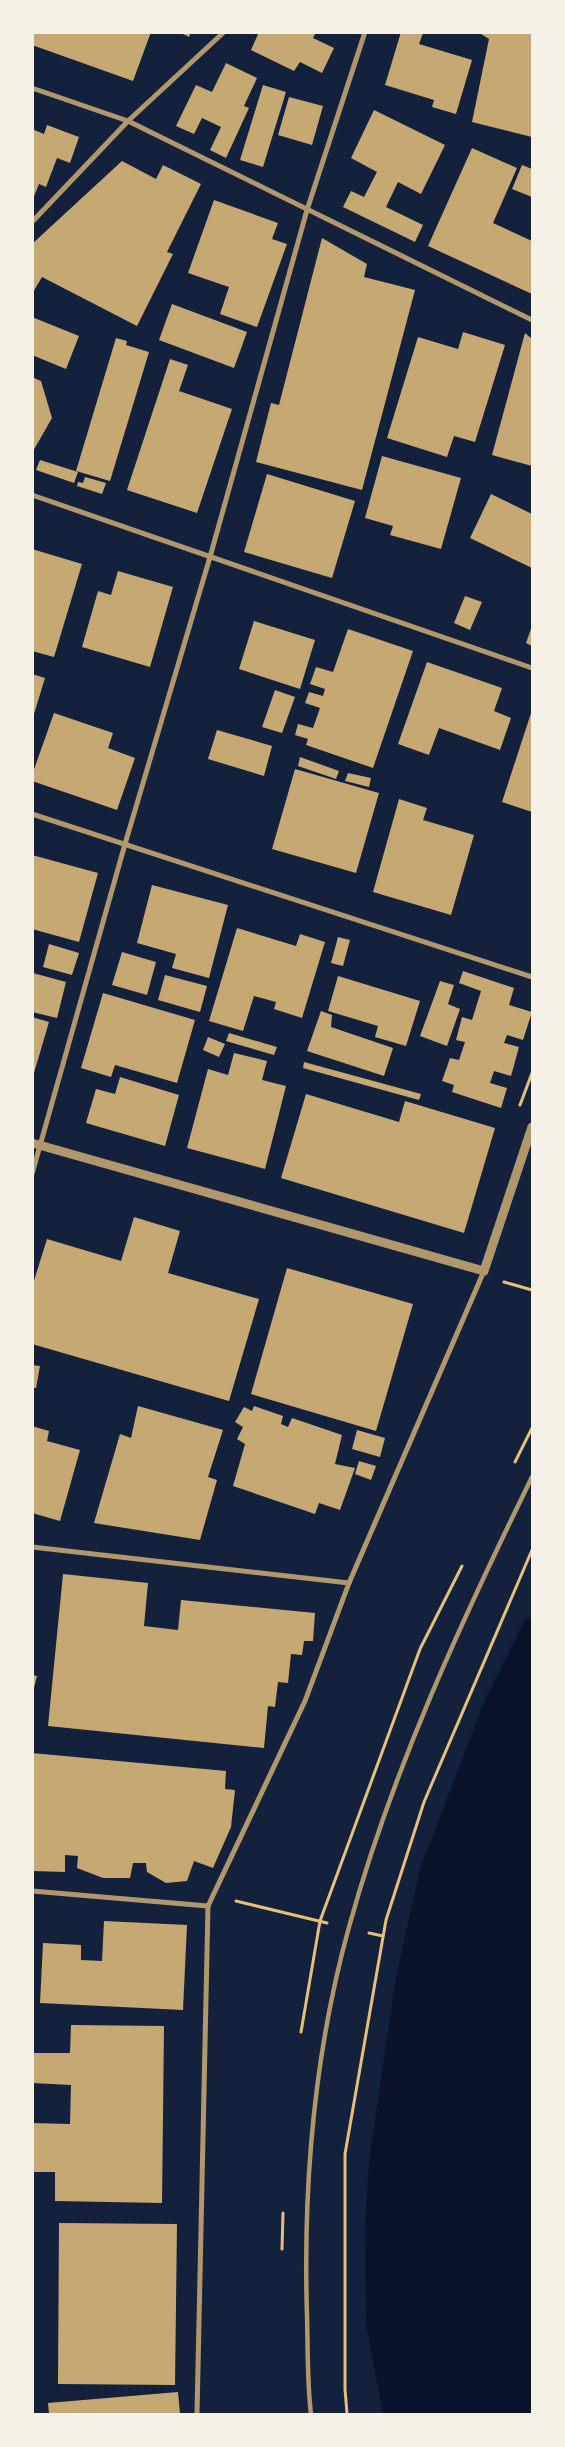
<svg xmlns="http://www.w3.org/2000/svg" width="565" height="2447" viewBox="0 0 565 2447" font-family="Bitter,serif">
	<style>
		.water { fill: #0b132b }
		.building { fill: #c6a872 }
		.lines { fill: none; stroke-linecap: round; stroke-linejoin: round }
		.path { stroke: #e5c07b; stroke-width: 3 }
		.pedestrian { stroke: #b1986c; stroke-width: 4.5 }
		.minor { stroke: #b1986c; stroke-width: 5 }
		.tertiary { stroke: #b1986c; stroke-width: 9 }
	</style>
	<rect width="100%" height="100%" fill="#14213d"/>
	<polygon class="water" points="532,1617 532,2414 383,2414 366,2325 365,2226 369,2160 396,1977 420,1869 484,1702 525,1620"/>
	<g class="building">
		<polygon points="32,32 151,32 133,81 32,45"/>
		<polygon points="179,32 191,32 189,37"/>
		<polygon points="259,32 312,32 315,34 313,38 334,48 322,73 300,62 294,71 251,50"/>
		<polygon points="401,32 423,33 419,44 472,60 456,114 432,107 434,100 385,85"/>
		<polygon points="478,32 532,32 532,137 472,122 489,39"/>
		<polygon points="226,63 257,78 244,106 249,108 226,158 210,150 221,127 202,118 194,134 176,126 196,85 212,92"/>
		<polygon points="263,85 286,92 263,167 240,160"/>
		<polygon points="289,97 323,106 312,145 278,135"/>
		<polygon points="374,110 445,145 421,194 398,182 386,207 423,225 415,242 343,207 351,191 364,197 377,172 351,158"/>
		<polygon points="47,125 79,137 70,163 57,158 46,187 39,184 32,201 32,129 44,134"/>
		<polygon points="472,148 517,168 493,223 532,241 532,294 428,246"/>
		<polygon points="122,161 156,179 163,165 201,184 167,252 173,254 137,326 42,277 32,294 32,244"/>
		<polygon points="522,165 532,169 532,197 512,189"/>
		<polygon points="214,200 278,223 272,239 287,244 257,327 220,314 229,287 188,273"/>
		<polygon points="322,238 367,264 364,277 415,290 362,490 256,462 271,403 279,405"/>
		<polygon points="172,304 247,332 234,368 159,340"/>
		<polygon points="32,317 79,336 66,369 32,355"/>
		<polygon points="463,332 505,345 475,442 454,436 447,457 387,438 418,337 458,349"/>
		<polygon points="525,333 532,339 532,466 492,455"/>
		<polygon points="116,338 127,341 126,345 149,352 110,481 76,471"/>
		<polygon points="170,359 188,365 179,391 232,409 197,513 127,490"/>
		<polygon points="32,377 41,381 52,418 32,453"/>
		<polygon points="382,456 461,478 441,549 390,535 393,526 365,518"/>
		<polygon points="40,460 78,472 74,483 36,470"/>
		<polygon points="267,474 355,501 332,578 244,552"/>
		<polygon points="85,477 106,483 102,494 77,486 78,482 83,483"/>
		<polygon points="491,494 532,514 532,568 470,538"/>
		<polygon points="32,549 82,564 54,657 32,651"/>
		<polygon points="118,571 173,587 150,667 82,647 98,591 111,595"/>
		<polygon points="465,596 482,602 470,630 454,623"/>
		<polygon points="254,621 315,640 300,689 239,669"/>
		<polygon points="532,626 532,646 526,643"/>
		<polygon points="348,629 413,651 373,768 306,745 308,739 295,735 298,724 313,728 320,708 305,703 309,692 323,696 325,689 310,684 316,667 333,672"/>
		<polygon points="427,662 502,688 494,711 511,718 500,750 439,728 429,755 398,744"/>
		<polygon points="32,674 45,678 34,714 32,714"/>
		<polygon points="275,690 295,697 282,733 262,727"/>
		<polygon points="532,710 532,812 502,802"/>
		<polygon points="54,713 113,733 108,748 135,758 117,810 32,781 32,775"/>
		<polygon points="217,730 272,746 264,776 208,759"/>
		<polygon points="300,757 339,771 336,779 298,766"/>
		<polygon points="295,769 379,793 356,873 272,849"/>
		<polygon points="348,773 371,778 369,787 345,781"/>
		<polygon points="399,799 427,808 423,820 474,835 451,915 373,892"/>
		<polygon points="32,855 98,873 79,942 32,929"/>
		<polygon points="152,885 228,905 209,978 172,968 176,954 137,943"/>
		<polygon points="237,928 296,946 300,934 325,942 302,1018 274,1009 276,1002 254,996 243,1031 209,1021"/>
		<polygon points="338,937 350,940 343,966 331,963"/>
		<polygon points="49,944 79,953 72,975 43,967"/>
		<polygon points="122,952 156,962 147,995 112,985"/>
		<polygon points="463,971 514,988 509,1005 532,1012 523,1040 507,1035 504,1043 519,1047 511,1076 494,1071 490,1083 507,1088 501,1108 452,1092 454,1085 442,1081 450,1058 459,1060 465,1042 456,1040 462,1017 472,1020 481,991 459,983"/>
		<polygon points="33,973 66,982 57,1018 32,1012"/>
		<polygon points="165,975 207,986 200,1012 158,1000"/>
		<polygon points="338,976 420,1001 406,1046 375,1037 378,1026 328,1011"/>
		<polygon points="440,981 454,985 448,1004 460,1009 447,1046 420,1036"/>
		<polygon points="103,993 195,1020 177,1083 115,1065 111,1077 81,1068"/>
		<polygon points="321,1011 332,1015 331,1027 393,1048 384,1076 307,1051"/>
		<polygon points="32,1017 49,1022 34,1073 32,1073"/>
		<polygon points="229,1033 277,1047 274,1055 226,1041"/>
		<polygon points="208,1037 225,1044 219,1057 203,1050"/>
		<polygon points="234,1053 267,1061 262,1080 286,1086 265,1169 187,1148 208,1069 228,1075"/>
		<polygon points="304,1062 421,1094 419,1100 303,1068"/>
		<polygon points="120,1077 179,1095 165,1146 86,1123 96,1089 115,1094"/>
		<polygon points="306,1094 399,1122 405,1101 495,1128 464,1233 281,1178"/>
		<polygon points="134,1217 180,1231 168,1273 259,1299 229,1401 32,1344 32,1287 47,1239 121,1261"/>
		<polygon points="287,1268 413,1304 376,1431 251,1394"/>
		<polygon points="32,1365 40,1366 36,1388 32,1388"/>
		<polygon points="138,1406 223,1430 208,1477 217,1480 200,1540 94,1523 120,1434 131,1438"/>
		<polygon points="254,1406 283,1416 281,1424 288,1427 292,1418 342,1435 335,1464 355,1468 340,1510 319,1503 315,1514 233,1486 245,1444 237,1439 243,1427 235,1422 244,1407 252,1411"/>
		<polygon points="32,1426 49,1431 47,1441 80,1450 60,1521 32,1513"/>
		<polygon points="357,1430 385,1438 380,1457 352,1449"/>
		<polygon points="359,1461 376,1466 371,1480 355,1474"/>
		<polygon points="63,1574 148,1583 144,1626 178,1630 181,1600 315,1613 313,1641 304,1641 302,1655 291,1654 288,1683 278,1682 275,1707 268,1706 264,1748 48,1726"/>
		<polygon points="32,1675 37,1676 33,1692 32,1692"/>
		<polygon points="32,1753 226,1771 225,1789 235,1790 231,1827 213,1868 194,1861 187,1881 166,1883 147,1872 146,1863 133,1863 130,1878 103,1878 77,1868 78,1856 65,1855 65,1872 32,1871"/>
		<polygon points="104,1921 187,1925 183,2010 40,2003 43,1943 81,1945 81,1960 102,1961"/>
		<polygon points="71,2025 164,2026 162,2203 55,2201 55,2172 32,2172 32,2123 70,2124 71,2085 32,2083 32,2053 70,2053"/>
		<polygon points="59,2223 177,2224 175,2385 58,2384"/>
		<polygon points="178,2392 180,2414 49,2414 48,2403"/>
	</g>
	<g class="lines">
		<g class="path">
			<polyline points="520,1105 532,1073"/>
			<polyline points="504,1282 532,1290"/>
			<polyline points="515,1462 532,1428"/>
			<polyline points="236,1901 327,1923"/>
			<polyline points="369,1933 383,1936"/>
			<polyline points="301,2032 320,1921 420,1649 462,1566"/>
			<polyline points="282,2249 283,2213"/>
			<polyline points="347,2414 345,2389 345,2154 386,1920 424,1802 532,1550"/>
		</g>
		<path class="pedestrian" d="M311,2414C307,2382 308,2349 307,2316C303,2186 314,2053 349,1927C392,1771 461,1622 532,1477"/>
		<g class="minor">
			<polyline points="32,88 128,121 532,320"/>
			<polyline points="32,222 128,121 224,32"/>
			<polyline points="32,495 532,668"/>
			<polyline points="32,814 532,977"/>
			<polyline points="32,1174 125,844 210,557 307,210 365,32"/>
			<polyline points="32,1547 349,1583"/>
			<polyline points="32,1891 208,1906"/>
			<polyline points="197,2414 208,1906 305,1701 349,1583 484,1271"/>
		</g>
		<polyline class="tertiary" points="32,1143 484,1271 532,1127"/>
	</g>
	<rect width="565" height="2447" fill="none" stroke="#f6f1e7" stroke-width="68"/>
</svg>
